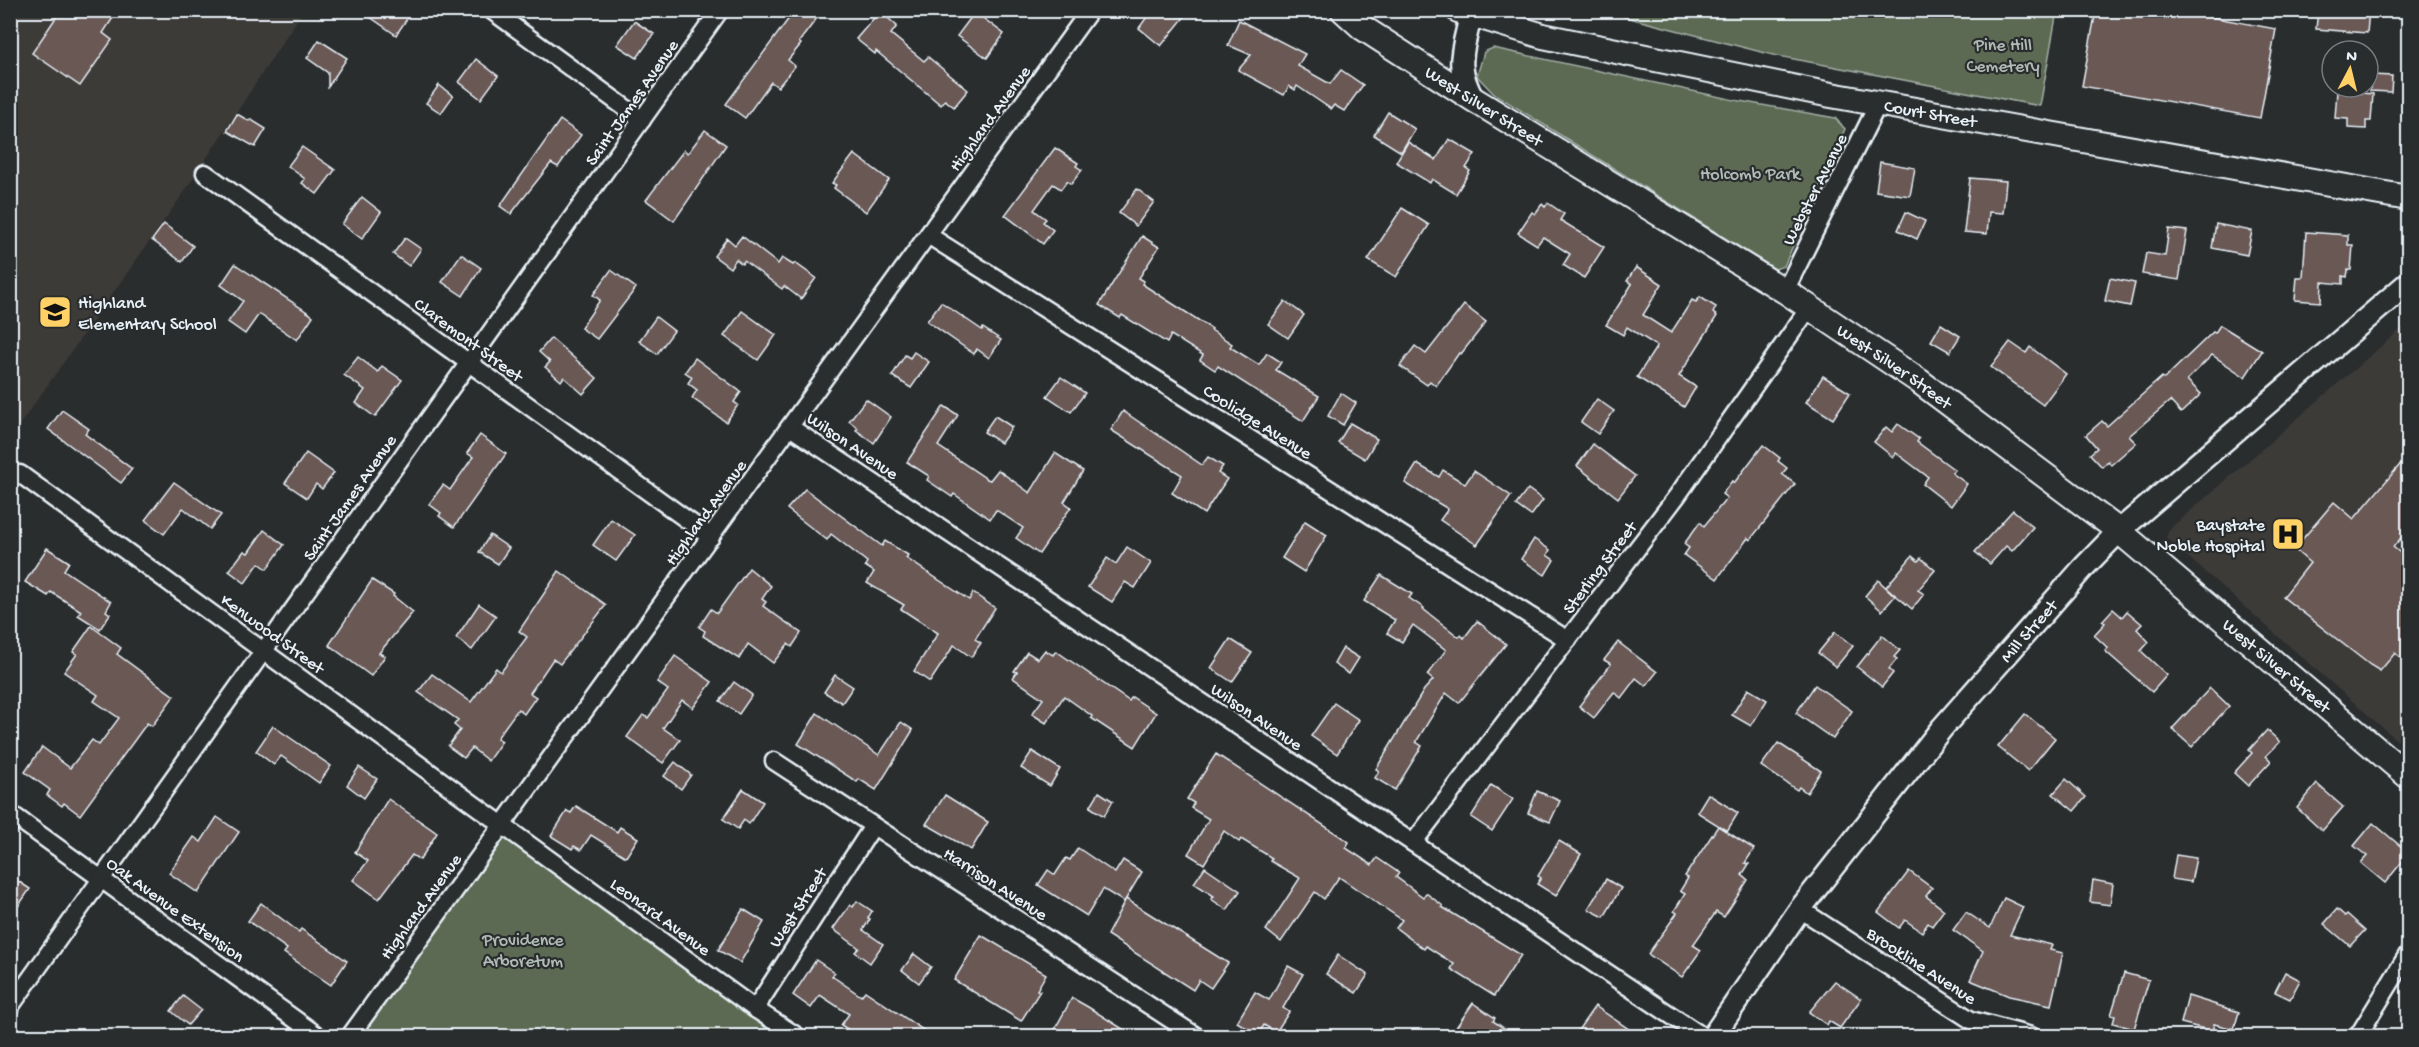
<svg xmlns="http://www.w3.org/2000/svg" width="2419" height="1047" viewBox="0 0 2419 1047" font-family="'Gochi Hand',sans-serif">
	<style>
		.built { fill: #3d3a39 }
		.green { fill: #5c6a53; stroke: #a2aea6; stroke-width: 1.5 }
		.building { fill: #6a5854; stroke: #e8f1f8; stroke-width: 1.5 }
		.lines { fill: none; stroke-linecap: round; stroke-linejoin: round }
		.minor-casing { stroke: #e8f1f8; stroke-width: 21 }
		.tertiary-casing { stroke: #e8f1f8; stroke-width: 26 }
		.secondary-casing { stroke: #e8f1f8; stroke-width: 28 }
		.minor { stroke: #2a2d2e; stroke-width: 16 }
		.tertiary { stroke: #2a2d2e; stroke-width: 21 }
		.secondary { stroke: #2a2d2e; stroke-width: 24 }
		.labels { text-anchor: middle; stroke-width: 4.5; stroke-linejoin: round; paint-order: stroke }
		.park-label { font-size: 18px; fill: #b0bbb6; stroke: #2a2d2e }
		.street-label { font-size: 18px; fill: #e8f1f8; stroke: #2a2d2e }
		.poi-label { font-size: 18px; fill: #e8f1f8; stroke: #2a2d2e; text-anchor: start }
	</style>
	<rect width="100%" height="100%" fill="#2a2d2e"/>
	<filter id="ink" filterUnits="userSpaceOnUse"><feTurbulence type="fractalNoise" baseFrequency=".0167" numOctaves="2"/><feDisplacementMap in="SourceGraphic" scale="12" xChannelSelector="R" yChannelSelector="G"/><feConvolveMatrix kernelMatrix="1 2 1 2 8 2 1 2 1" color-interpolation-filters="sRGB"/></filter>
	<g filter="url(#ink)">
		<g class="built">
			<polygon points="10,11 303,11 185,191 13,434 10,433"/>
			<polygon points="2408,323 2408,750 2166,538 2169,530 2174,525"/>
		</g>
		<g class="green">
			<polygon points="1602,11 2057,11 2040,106 1773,55"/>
			<polygon points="1493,48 1734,100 1835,118 1845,129 1784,266 1775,269 1493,93 1477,76 1484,52"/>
			<polygon points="503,825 798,1036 350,1036"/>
		</g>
		<g class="building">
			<polygon points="61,10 118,10 103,33 112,40 80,86 32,53"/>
			<polygon points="360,10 413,10 396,35"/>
			<polygon points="795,10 823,10 799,42 801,44 788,60 795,66 778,87 771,82 745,118 726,104"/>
			<polygon points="1152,10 1190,10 1161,46 1139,28"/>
			<polygon points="2096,10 2173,10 2276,29 2260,118 2082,86"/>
			<polygon points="2318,10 2369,10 2367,33 2316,29"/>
			<polygon points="880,11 897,26 891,34 924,61 928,57 968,90 954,107 945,100 941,105 876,51 875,54 856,39"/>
			<polygon points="975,12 1004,34 987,58 957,36"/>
			<polygon points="1239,20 1305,54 1298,66 1330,84 1341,70 1363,85 1344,111 1334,105 1331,109 1297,86 1295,90 1289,86 1284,95 1238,70 1251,55 1228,45"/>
			<polygon points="634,21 654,34 637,58 617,45"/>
			<polygon points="319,40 347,58 328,87 328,73 307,58"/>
			<polygon points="476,59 498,76 481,99 459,82"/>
			<polygon points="2371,75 2392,76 2391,92 2370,91"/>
			<polygon points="439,85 453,96 441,113 426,103"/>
			<polygon points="2337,91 2373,94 2371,121 2366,121 2366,129 2348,128 2348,119 2335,118"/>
			<polygon points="1388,112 1415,129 1401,152 1374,135"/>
			<polygon points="237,114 249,121 250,119 266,129 255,147 227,131"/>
			<polygon points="560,120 581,135 558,167 551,163 511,214 500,206"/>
			<polygon points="705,130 726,145 674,221 646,200 684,150 688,153"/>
			<polygon points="1449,139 1475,154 1466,168 1470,171 1456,194 1432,179 1430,183 1396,162 1408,142 1436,160"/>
			<polygon points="302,147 335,170 317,194 302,183 305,179 288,166"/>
			<polygon points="1055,148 1078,163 1076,166 1082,170 1071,184 1067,181 1061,189 1053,184 1034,210 1046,219 1043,222 1053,230 1043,244 1005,215"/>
			<polygon points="854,154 889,180 866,212 834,188 836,185 832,183"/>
			<polygon points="1880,162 1915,168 1910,196 1876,191"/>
			<polygon points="1970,178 2006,181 2003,213 1989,212 1987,234 1964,232"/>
			<polygon points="1137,189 1154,202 1136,226 1119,213"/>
			<polygon points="362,197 381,212 362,239 342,224"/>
			<polygon points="1548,203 1564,214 1560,220 1604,247 1584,278 1563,265 1570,254 1543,237 1537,245 1518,233 1532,212 1535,214 1542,204 1545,207"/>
			<polygon points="1402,208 1429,225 1396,277 1368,260"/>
			<polygon points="1906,212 1925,221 1917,239 1898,230"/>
			<polygon points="164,224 193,246 182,262 152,240"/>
			<polygon points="2216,224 2252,231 2247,255 2212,248"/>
			<polygon points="2169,229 2187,231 2179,280 2142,274 2146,253 2165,256"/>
			<polygon points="2306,232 2348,235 2348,245 2353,245 2351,270 2348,270 2347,277 2343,276 2343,284 2322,282 2321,302 2295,300 2297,277 2303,277"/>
			<polygon points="742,236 778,264 782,258 793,265 795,263 816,278 801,299 784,286 782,289 744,261 742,264 736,259 730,268 714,256 727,238 735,245"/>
			<polygon points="1142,236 1159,247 1139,278 1144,281 1142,284 1212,329 1211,330 1232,344 1230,347 1259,365 1267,353 1281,362 1276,370 1319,396 1303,421 1218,366 1215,370 1200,360 1203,355 1171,335 1167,343 1122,315 1120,318 1099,305"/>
			<polygon points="405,238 421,249 409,266 393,254"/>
			<polygon points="461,254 481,268 463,296 442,282"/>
			<polygon points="235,264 313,316 297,340 259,314 245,334 228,322 243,301 221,285"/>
			<polygon points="1636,267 1662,284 1643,315 1671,333 1692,300 1696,302 1700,297 1716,307 1713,313 1717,316 1679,376 1696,387 1684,407 1637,377 1657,346 1627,327 1623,335 1606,325 1632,284 1627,281"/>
			<polygon points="611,270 636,288 597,339 581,328 600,300 593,295"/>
			<polygon points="2110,278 2135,283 2130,306 2105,301"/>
			<polygon points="1285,301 1304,315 1288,338 1268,324"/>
			<polygon points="941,302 982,330 983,328 1001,340 989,358 977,349 974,354 927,321"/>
			<polygon points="1464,305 1486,322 1461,354 1459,353 1436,386 1430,381 1427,385 1400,366 1415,346 1426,354"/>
			<polygon points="742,311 776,335 758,360 724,336"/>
			<polygon points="656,317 674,331 657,354 639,341"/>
			<polygon points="1941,324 1960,336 1950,352 1931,341"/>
			<polygon points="2220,325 2262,351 2245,377 2212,355 2187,380 2201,394 2181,413 2170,401 2129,436 2136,443 2111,465 2108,461 2102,467 2090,454 2097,448 2086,435 2102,421 2107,426 2162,377 2164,379 2213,332 2215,333"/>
			<polygon points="551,338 597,378 583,394 564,377 561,381 545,367 550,362 539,352"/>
			<polygon points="2010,342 2026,353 2030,347 2066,374 2043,405 1991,367"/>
			<polygon points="914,352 929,362 911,388 892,376 905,355 910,358"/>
			<polygon points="358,357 378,372 382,366 402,380 375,417 356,403 365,390 344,375"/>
			<polygon points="695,358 741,392 734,402 738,405 726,422 692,398 697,390 688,383 692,377 685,372"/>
			<polygon points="1823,376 1850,393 1833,419 1806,402"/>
			<polygon points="1061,377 1085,393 1071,412 1047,396"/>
			<polygon points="1341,393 1356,403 1343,425 1328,416"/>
			<polygon points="866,399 891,417 874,443 856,430 858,428 849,421"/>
			<polygon points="1597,399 1614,411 1598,434 1581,422"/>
			<polygon points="944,406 958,415 938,446 987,479 990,480 998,470 1030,493 1055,453 1083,471 1064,502 1071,507 1039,554 1016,538 1023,528 996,510 990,519 954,494 952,497 927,480 929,476 907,462"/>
			<polygon points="62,410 89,429 85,434 132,469 121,483 48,429"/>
			<polygon points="1123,411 1202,465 1208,457 1223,466 1218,473 1227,479 1204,514 1172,493 1182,475 1111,430"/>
			<polygon points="995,416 1012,427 1001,443 984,432"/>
			<polygon points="1350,423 1377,439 1365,459 1338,443"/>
			<polygon points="1898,424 1919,439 1917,442 1955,470 1952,473 1967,484 1951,506 1923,484 1928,477 1896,453 1893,457 1874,442 1886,427 1892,432"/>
			<polygon points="480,435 506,454 454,527 439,516 441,513 429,504 443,485 450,490 473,457 467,453"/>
			<polygon points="1593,444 1635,476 1618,498 1577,466"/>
			<polygon points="1763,445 1780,458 1778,461 1787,468 1782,474 1795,484 1750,540 1748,538 1717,579 1684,555 1689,548 1684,544 1700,522 1704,526 1727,498 1722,494 1732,481 1734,483"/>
			<polygon points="306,453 334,473 322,489 316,484 307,498 285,483"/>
			<polygon points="2409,454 2409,529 2393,547 2409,560 2409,665 2395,653 2380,671 2370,665 2283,597 2310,563 2294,549 2334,502 2354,519"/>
			<polygon points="1417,464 1439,477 1443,470 1465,484 1474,471 1511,496 1477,545 1440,520 1448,509 1405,483"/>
			<polygon points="174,482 221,515 210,529 183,508 164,534 145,520"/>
			<polygon points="805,489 882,546 885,541 908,555 906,558 969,600 973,593 995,608 975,639 981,643 971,657 954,645 930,682 914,671 938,633 901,609 904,605 867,583 874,572 865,566 867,562 831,534 827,540 787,509"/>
			<polygon points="1528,489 1543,500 1531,516 1516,505"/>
			<polygon points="2013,510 2033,527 2012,551 2006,546 1990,564 1975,552"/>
			<polygon points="611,519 635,535 616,561 593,545"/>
			<polygon points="1305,521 1327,535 1304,572 1282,558"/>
			<polygon points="264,530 284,545 267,569 259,563 245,583 229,571 244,551 248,553"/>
			<polygon points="490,535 509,548 498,564 479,552"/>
			<polygon points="1534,539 1550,550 1547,555 1554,560 1545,575 1521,559"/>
			<polygon points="1127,547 1151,563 1135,588 1125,582 1112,602 1088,587 1107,558 1116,564"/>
			<polygon points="47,548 69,562 64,570 111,602 106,611 110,614 100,629 78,615 81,611 51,592 48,596 25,582"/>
			<polygon points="1912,556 1918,561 1921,558 1935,570 1918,590 1924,594 1912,609 1886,587"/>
			<polygon points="749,568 771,586 762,599 766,602 763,606 801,633 792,647 788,644 773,663 748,644 739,659 703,636 705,631 699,627 711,609 717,613"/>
			<polygon points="559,571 606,605 560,664 553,659 530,693 536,697 524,714 518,709 497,738 502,741 488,761 472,748 464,758 448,746 460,730 454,725 458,720 418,692 432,674 471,702 496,668 501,672 527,637 519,631"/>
			<polygon points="1381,575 1412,594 1409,598 1424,608 1423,609 1459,637 1461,635 1464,638 1477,621 1506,644 1459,703 1446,693 1416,742 1422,746 1395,790 1375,778 1379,771 1376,769 1424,690 1433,680 1427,675 1446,650 1413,625 1402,642 1387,633 1395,620 1364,601"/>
			<polygon points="372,580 394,594 393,596 413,612 379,653 385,656 371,676 329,645"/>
			<polygon points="1878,580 1895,596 1882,611 1865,596"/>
			<polygon points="479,604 496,616 472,650 456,638"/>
			<polygon points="2113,609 2122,617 2127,611 2142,624 2137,629 2149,642 2141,651 2167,675 2152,692 2105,651 2108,648 2094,635 2105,623 2102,621"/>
			<polygon points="91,626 121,648 117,654 174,696 152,726 147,723 80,815 64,803 62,806 47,795 50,790 25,772 42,747 70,768 92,740 99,745 119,718 94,701 98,695 64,672 77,654 73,652"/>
			<polygon points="1835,632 1853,646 1836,667 1818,653"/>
			<polygon points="1882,635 1900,650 1894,657 1897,659 1889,669 1893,673 1882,687 1857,667"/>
			<polygon points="1230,639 1252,653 1232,682 1211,668"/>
			<polygon points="1618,642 1657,672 1646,686 1636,678 1621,698 1614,692 1594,718 1579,706 1611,664 1604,660"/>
			<polygon points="1343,648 1359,658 1349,674 1334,664"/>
			<polygon points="1045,650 1053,655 1056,651 1129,701 1132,697 1156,713 1135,747 1091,718 1092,716 1064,696 1046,723 1032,714 1043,699 1013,678 1017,672 1014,671 1027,652 1038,659"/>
			<polygon points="675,656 712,682 693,708 682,700 663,728 680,740 663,763 627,737 643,715 648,718 668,690 657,682"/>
			<polygon points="835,675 853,687 842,703 824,692"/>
			<polygon points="734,682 752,695 739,714 720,701"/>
			<polygon points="1815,685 1852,711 1833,739 1796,713"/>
			<polygon points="2210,688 2229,706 2192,747 2172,729"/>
			<polygon points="1748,689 1767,700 1751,726 1732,715"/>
			<polygon points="1334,703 1359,720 1337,754 1311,736"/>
			<polygon points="817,713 879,755 901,722 913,730 876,790 859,779 857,782 798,744"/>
			<polygon points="2025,714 2055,738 2028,771 1998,747"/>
			<polygon points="273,726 331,766 319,783 281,756 274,765 256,751"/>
			<polygon points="2267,730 2280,742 2266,756 2271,761 2248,786 2234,773 2252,753 2249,750"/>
			<polygon points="1778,743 1821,771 1807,793 1799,787 1797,790 1761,766"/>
			<polygon points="1032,751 1060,769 1050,786 1021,768"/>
			<polygon points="1216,754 1349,842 1346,848 1372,865 1377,858 1399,873 1396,877 1423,897 1426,893 1443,906 1442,907 1521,955 1494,996 1451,969 1454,964 1426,946 1424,949 1396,928 1402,920 1339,877 1324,899 1315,892 1281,942 1266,930 1300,878 1270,861 1272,858 1241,839 1239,842 1224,831 1204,864 1188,854 1209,819 1191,808 1194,803 1187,799"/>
			<polygon points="675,762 691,775 681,789 664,776"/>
			<polygon points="359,767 377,779 364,798 347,785"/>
			<polygon points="2066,779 2086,797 2074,811 2053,794"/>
			<polygon points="2317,784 2343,807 2322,831 2297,808"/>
			<polygon points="1491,785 1513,799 1492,831 1471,817"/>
			<polygon points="743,789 763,802 749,824 744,820 738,829 723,819"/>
			<polygon points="1537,791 1560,801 1550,822 1528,813"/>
			<polygon points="1099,792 1113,801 1104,816 1090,807"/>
			<polygon points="1708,794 1738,813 1727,831 1697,812"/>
			<polygon points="945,795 988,822 971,850 926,824"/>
			<polygon points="388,799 437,833 420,860 412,855 379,899 353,880 368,861 355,852"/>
			<polygon points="576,806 617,832 620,827 638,838 626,857 591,835 581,850 574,846 572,849 551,836 567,811 571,813"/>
			<polygon points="217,817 239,832 198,893 169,873 194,837 201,842"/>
			<polygon points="2373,823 2404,849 2401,852 2406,857 2385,883 2361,863 2367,856 2354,846"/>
			<polygon points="1718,826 1754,849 1745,863 1749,864 1742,875 1748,880 1724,917 1716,912 1693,945 1701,950 1682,977 1648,954 1677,913 1674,911 1685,894 1680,891 1688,878 1685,876"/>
			<polygon points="1559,841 1581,854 1556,896 1537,884 1541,878 1538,876"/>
			<polygon points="1078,848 1115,873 1123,860 1142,872 1124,902 1103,889 1087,916 1038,885 1048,870 1055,875 1066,858 1070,860"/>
			<polygon points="2176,855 2196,858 2191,882 2172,879"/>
			<polygon points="1205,867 1240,891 1227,910 1211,899 1214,896 1194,883"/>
			<polygon points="1909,871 1932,888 1926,896 1944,910 1932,926 1928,923 1922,932 1905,920 1899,928 1878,912"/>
			<polygon points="10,876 30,889 10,918"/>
			<polygon points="1606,879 1621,888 1604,917 1588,909"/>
			<polygon points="2093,880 2113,884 2110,905 2090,902"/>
			<polygon points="2004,898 2023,907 2010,935 2052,945 2050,950 2063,953 2051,1005 2009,996 1970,980 1983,951 1953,930 1966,912 1990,928"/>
			<polygon points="1126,899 1228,963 1211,988 1199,980 1193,990 1107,935"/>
			<polygon points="857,901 872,911 868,918 870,919 863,930 883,944 870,963 855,952 859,948 833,929 850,905 853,907"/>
			<polygon points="261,903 299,932 301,929 347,961 331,985 284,953 287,949 248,921"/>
			<polygon points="743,909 764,922 740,963 718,950"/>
			<polygon points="2337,909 2345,916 2347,914 2365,930 2350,946 2324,924"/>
			<polygon points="981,935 1046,974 1037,990 1040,991 1021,1021 954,980"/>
			<polygon points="914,954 931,967 919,983 902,970"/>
			<polygon points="1338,955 1368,975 1356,993 1326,974"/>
			<polygon points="816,960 835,973 832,976 861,996 865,991 932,1036 858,1036 841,1025 849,1014 820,995 811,1008 793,995"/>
			<polygon points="1288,966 1303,974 1283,1008 1289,1012 1276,1032 1264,1025 1258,1035 1237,1022 1255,992 1269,1000"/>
			<polygon points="2285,972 2300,980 2290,999 2275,992"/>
			<polygon points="2124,973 2149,980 2134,1029 2113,1023 2115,1016 2111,1015"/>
			<polygon points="1835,981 1861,999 1840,1028 1829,1021 1827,1025 1809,1012"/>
			<polygon points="183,996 201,1010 188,1025 171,1011"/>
			<polygon points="2188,996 2239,1012 2234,1029 2214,1024 2212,1031 2181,1023"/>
			<polygon points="1072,998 1088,1007 1134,1036 1051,1036"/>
			<polygon points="1473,1003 1495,1018 1493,1021 1516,1036 1450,1036"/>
			<polygon points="1595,1006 1639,1036 1574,1036"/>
		</g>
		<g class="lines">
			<g class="minor-casing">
				<g id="minor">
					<polyline points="491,10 642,120"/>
					<polyline points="205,173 711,537"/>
					<polyline points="928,235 1568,640"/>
					<polyline points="1785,291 1878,104"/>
					<polyline points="790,427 1702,1036"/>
					<polyline points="20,474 755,1009 797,1036"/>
					<polyline points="774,761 1196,1036"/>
					<polyline points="10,813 318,1036"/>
					<polyline points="1413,843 1677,496 1809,308"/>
					<polyline points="1800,909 1971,1020 2031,1036"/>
					<polyline points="10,1007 720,10"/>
					<polyline points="755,1009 873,826"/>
					<polyline points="350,1036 1090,10"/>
					<polyline points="2358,1036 2408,954"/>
				</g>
			</g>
			<g class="tertiary-casing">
				<g id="tertiary">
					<path d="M1471,14C1463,51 1454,65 1473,99"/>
					<path id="s1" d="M1713,1036L1800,909L1942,728L2084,567L2119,531L2408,283"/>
				</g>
			</g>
			<g class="secondary-casing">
				<g id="secondary">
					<path id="s2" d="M1343,10L1363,28L1473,99L1785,291L1919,381L2119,531L2408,776"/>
					<path id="s3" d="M1458,10L1543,36L1831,95L2408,198"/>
				</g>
			</g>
			<use href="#minor" class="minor"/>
			<use href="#tertiary" class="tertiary"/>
			<use href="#secondary" class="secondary"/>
		</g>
	</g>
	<defs>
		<g id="school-square" transform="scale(1.725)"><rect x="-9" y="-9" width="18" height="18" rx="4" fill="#ffd166" stroke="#2a2d2e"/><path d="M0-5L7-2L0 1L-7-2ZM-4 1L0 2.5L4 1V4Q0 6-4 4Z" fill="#111"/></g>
		<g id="hospital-square" transform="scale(1.725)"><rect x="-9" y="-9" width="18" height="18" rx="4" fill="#ffd166" stroke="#2a2d2e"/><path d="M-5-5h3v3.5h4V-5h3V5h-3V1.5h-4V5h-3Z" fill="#111"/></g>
	</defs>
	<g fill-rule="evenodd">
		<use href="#school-square" x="55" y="312"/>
		<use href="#hospital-square" x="2288" y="534"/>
	</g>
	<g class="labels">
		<g class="park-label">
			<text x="2003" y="50">Pine Hill<tspan x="2003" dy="21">Cemetery</tspan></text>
			<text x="1750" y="179">Holcomb Park</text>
			<text x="523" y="945">Providence<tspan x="523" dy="21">Arboretum</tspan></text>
		</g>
		<g class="street-label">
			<text transform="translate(631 102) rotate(-55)" y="6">Saint James Avenue</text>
			<text dy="6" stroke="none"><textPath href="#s2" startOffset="171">West Silver Street</textPath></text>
			<text dy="6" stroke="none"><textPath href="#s3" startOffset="484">Court Street</textPath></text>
			<text transform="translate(989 118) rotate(-54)" y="6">Highland Avenue</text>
			<text transform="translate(1814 189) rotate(-63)" y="6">Webster Avenue</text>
			<text transform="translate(469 339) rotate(36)" y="6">Claremont Street</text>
			<text dy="6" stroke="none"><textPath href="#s2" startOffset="657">West Silver Street</textPath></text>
			<text transform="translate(1258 421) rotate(32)" y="6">Coolidge Avenue</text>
			<text transform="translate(853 445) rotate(34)" y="6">Wilson Avenue</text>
			<text transform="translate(349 497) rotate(-55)" y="6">Saint James Avenue</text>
			<text transform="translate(705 512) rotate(-54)" y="6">Highland Avenue</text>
			<text transform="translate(1599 567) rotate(-53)" y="6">Sterling Street</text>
			<text dy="6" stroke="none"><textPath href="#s1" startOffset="514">Mill Street</textPath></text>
			<text transform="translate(273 633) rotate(36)" y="6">Kenwood Street</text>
			<text dy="6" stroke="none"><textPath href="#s2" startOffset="1143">West Silver Street</textPath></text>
			<text transform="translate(1257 716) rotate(34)" y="6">Wilson Avenue</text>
			<text transform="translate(996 883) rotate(33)" y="6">Harrison Avenue</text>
			<text transform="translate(420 906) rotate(-54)" y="6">Highland Avenue</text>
			<text transform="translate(797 907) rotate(-57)" y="6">West Street</text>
			<text transform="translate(176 909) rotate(36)" y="6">Oak Avenue Extension</text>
			<text transform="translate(661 916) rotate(36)" y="6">Leonard Avenue</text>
			<text transform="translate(1922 965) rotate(33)" y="6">Brookline Avenue</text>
		</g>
		<g class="poi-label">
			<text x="78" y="308">Highland<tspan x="78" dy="21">Elementary School</tspan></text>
			<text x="2265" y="530" text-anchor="end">Baystate<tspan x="2265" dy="21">Noble Hospital</tspan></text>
		</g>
	</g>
	<rect width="2419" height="1047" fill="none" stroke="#2a2d2e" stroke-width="36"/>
	<rect x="18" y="18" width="2383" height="1011" fill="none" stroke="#e8f1f8" stroke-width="2" filter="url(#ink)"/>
	<g transform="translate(2350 69) rotate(7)"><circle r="28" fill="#2a2d2e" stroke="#767b7f" stroke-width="1.5"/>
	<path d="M0-4.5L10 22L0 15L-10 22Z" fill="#ffd166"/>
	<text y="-9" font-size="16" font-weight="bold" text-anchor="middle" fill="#e8f1f8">N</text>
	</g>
</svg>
